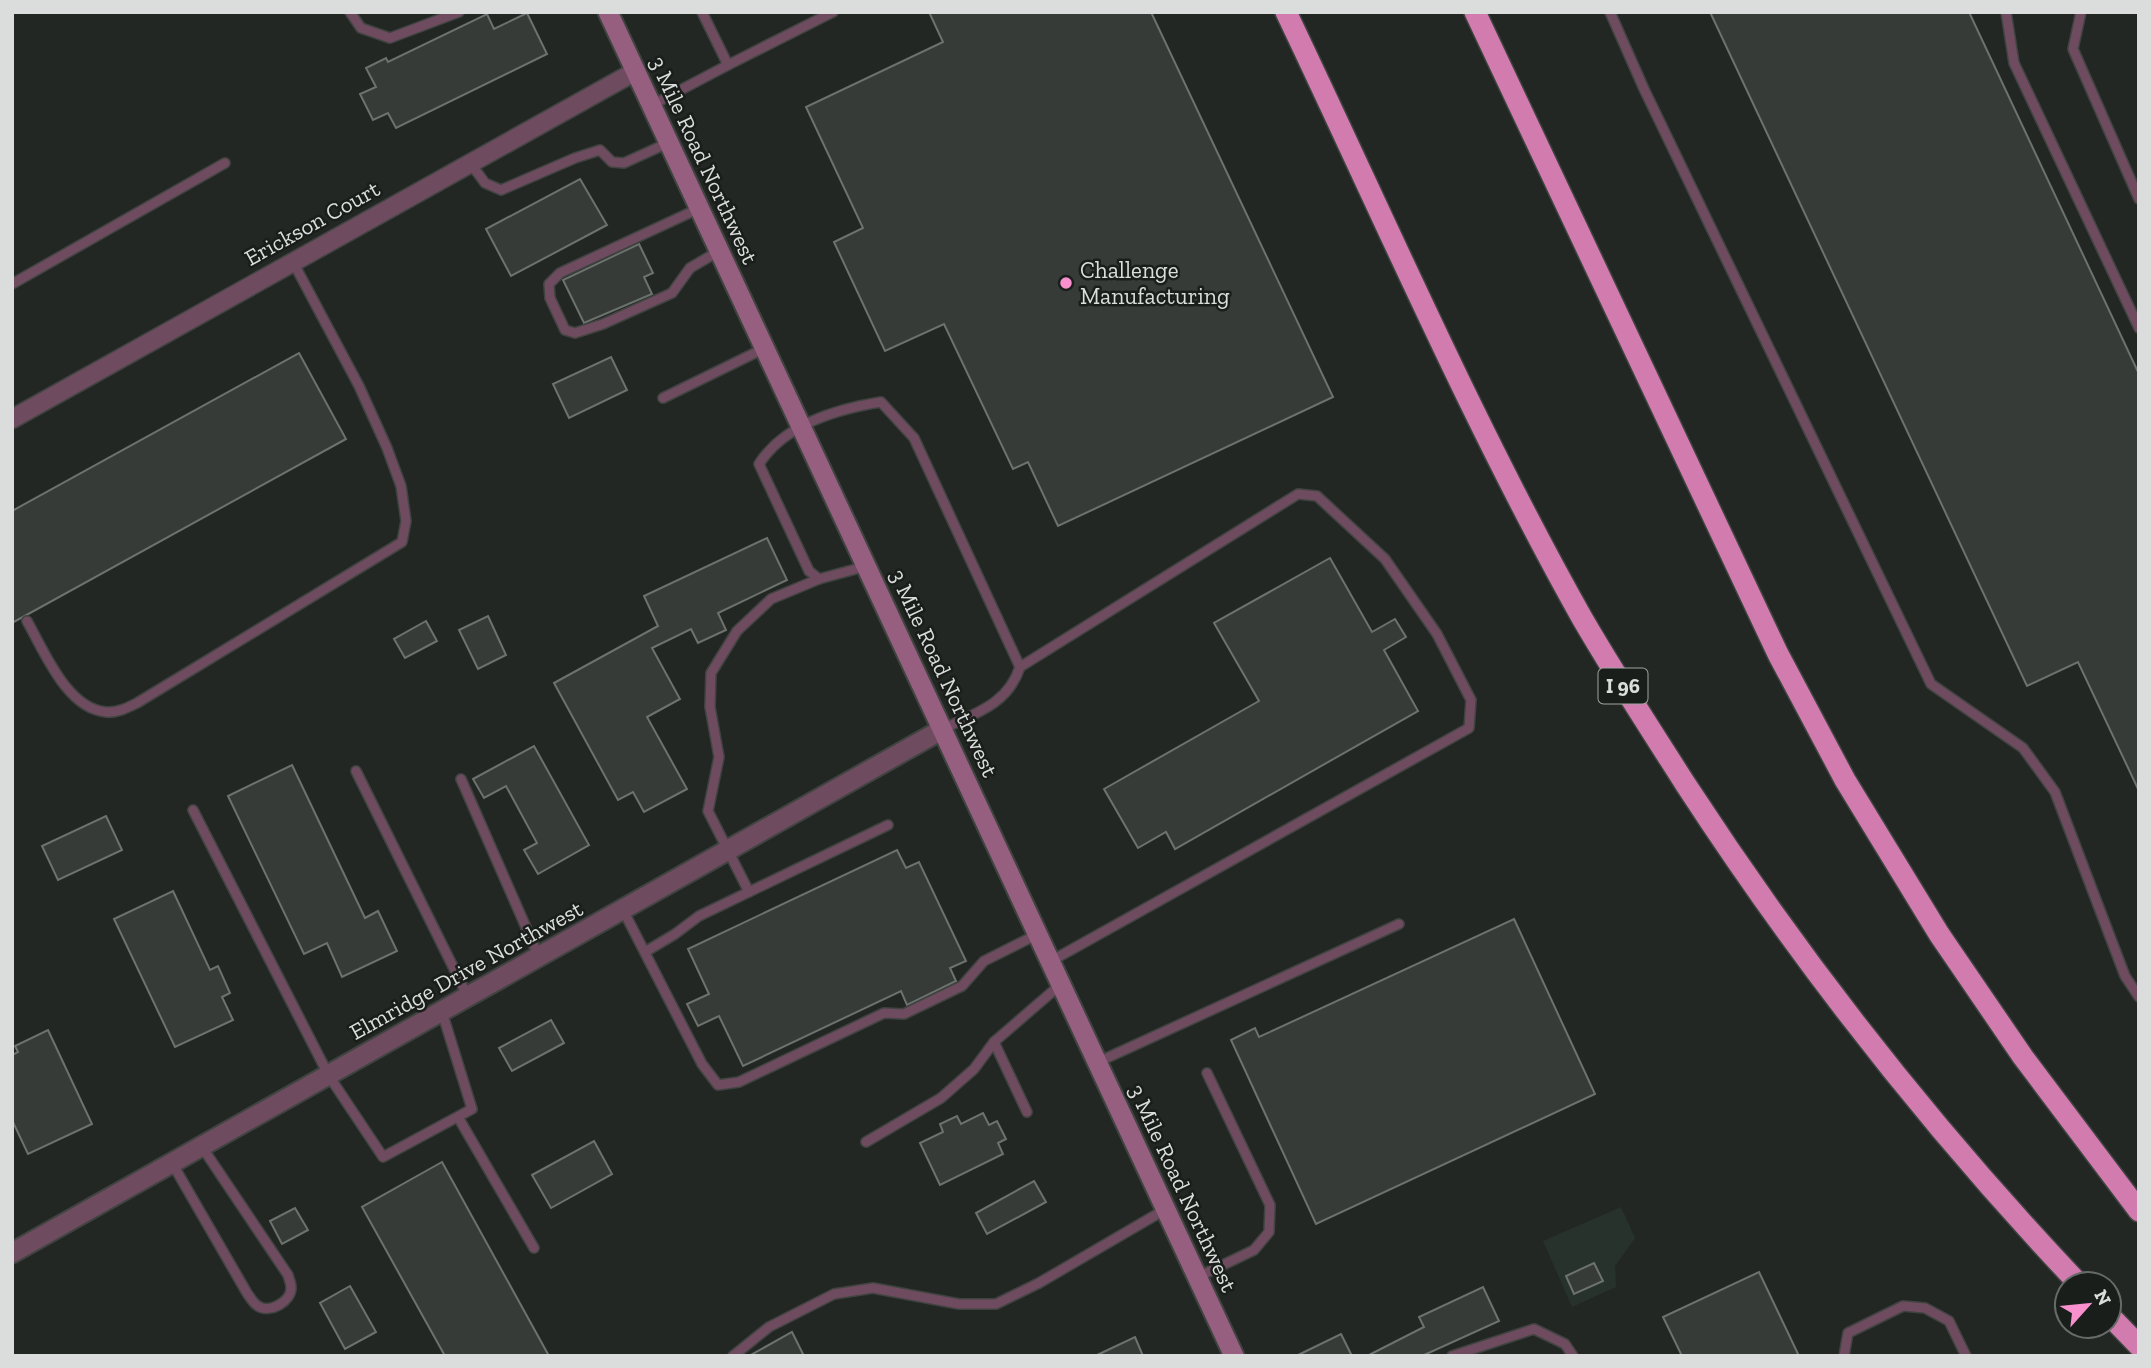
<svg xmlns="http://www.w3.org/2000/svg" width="2151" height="1368" viewBox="0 0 2151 1368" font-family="'Zilla Slab',serif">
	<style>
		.built { fill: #28322c }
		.building { fill: #363b38; stroke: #6c726e; stroke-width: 2 }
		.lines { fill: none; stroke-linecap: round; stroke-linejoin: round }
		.service-casing { stroke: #404441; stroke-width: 12 }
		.minor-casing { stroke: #404441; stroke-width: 21 }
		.tertiary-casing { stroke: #404441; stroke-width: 23 }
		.secondary-casing { stroke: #404441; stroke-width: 23 }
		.motorway-casing { stroke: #404441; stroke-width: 24 }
		.service { stroke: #6e4b5f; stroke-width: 9 }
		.minor { stroke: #6e4b5f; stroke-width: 18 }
		.tertiary { stroke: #6e4b5f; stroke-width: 19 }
		.secondary { stroke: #965f7f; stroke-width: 19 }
		.motorway { stroke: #d17bae; stroke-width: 21 }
		.poi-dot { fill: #f790cd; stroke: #191e1b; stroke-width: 2.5 }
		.labels { text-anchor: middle; stroke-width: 5; stroke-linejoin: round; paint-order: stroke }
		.shield { fill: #191e1b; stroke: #a0a4a1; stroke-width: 2 }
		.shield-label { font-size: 21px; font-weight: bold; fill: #dadddb }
		.street-label { font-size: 23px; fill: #dadddb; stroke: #191e1b }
		.poi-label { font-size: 23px; fill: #dadddb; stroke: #191e1b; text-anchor: start }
	</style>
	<rect width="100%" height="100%" fill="#232724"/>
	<polygon class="built" points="1621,1207 1635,1238 1615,1266 1616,1287 1572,1307 1543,1241"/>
	<g class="building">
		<polygon points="929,12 1151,12 1333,397 1058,526 1028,462 1013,469 944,324 885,351 834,242 863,228 806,107 943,42"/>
		<polygon points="1710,12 1969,12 2139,374 2139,791 2078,662 2027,686"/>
		<polygon points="527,13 547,54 396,128 388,113 373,120 360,94 376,87 366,68 386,58 388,62 487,14 494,29"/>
		<polygon points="580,179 607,225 511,276 486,229"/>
		<polygon points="639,244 653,273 644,277 652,294 584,323 563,280"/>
		<polygon points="299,353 346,439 12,623 12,511"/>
		<polygon points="611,357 627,390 569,418 553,384"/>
		<polygon points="767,538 787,580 718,613 726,630 698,643 691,629 652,648 680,699 647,717 687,789 644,812 633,792 618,800 554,683 658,626 644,596"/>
		<polygon points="1330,558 1372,632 1395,619 1406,637 1384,650 1418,711 1175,849 1166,832 1138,848 1104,789 1259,701 1214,623"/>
		<polygon points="488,616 506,655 478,669 459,630"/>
		<polygon points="426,621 437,641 405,658 394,639"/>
		<polygon points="534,746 589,845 538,874 524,850 537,843 506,786 484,798 473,779"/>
		<polygon points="292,765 365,918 378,911 397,951 342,977 327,943 304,954 228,796"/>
		<polygon points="106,816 122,850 58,880 42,846"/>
		<polygon points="897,850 906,868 919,862 966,961 950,968 956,981 907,1005 901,991 743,1066 719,1016 698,1026 687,1004 709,994 688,949"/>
		<polygon points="173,891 210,970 218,966 230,993 222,997 233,1020 175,1047 114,919"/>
		<polygon points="1514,919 1595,1094 1316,1224 1231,1040 1255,1028 1259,1037"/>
		<polygon points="551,1020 564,1043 512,1071 499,1048"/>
		<polygon points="48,1030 92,1124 28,1154 12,1120 12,1055 18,1052 15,1046"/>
		<polygon points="983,1113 989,1125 997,1121 1006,1139 998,1143 1003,1154 940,1185 920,1143 943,1132 940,1124 957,1116 961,1124"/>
		<polygon points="594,1141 612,1174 551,1208 532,1175"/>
		<polygon points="442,1162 549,1356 445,1356 362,1207"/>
		<polygon points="1034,1181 1046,1202 987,1234 976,1213"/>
		<polygon points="295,1208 308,1230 282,1244 270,1221"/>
		<polygon points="1594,1263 1603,1281 1574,1294 1566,1276"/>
		<polygon points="1759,1272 1799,1356 1682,1356 1663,1317"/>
		<polygon points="350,1286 376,1332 345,1349 320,1303"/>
		<polygon points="1483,1287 1499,1321 1422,1356 1367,1356 1424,1327 1419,1317"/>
		<polygon points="792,1332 804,1356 749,1356"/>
		<polygon points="1341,1334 1352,1356 1296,1356"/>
		<polygon points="1135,1337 1143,1356 1095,1356"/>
	</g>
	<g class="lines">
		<g class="service-casing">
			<g id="service">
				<polyline points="350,12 361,28 390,38 459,12"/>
				<polyline points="1610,12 1644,89 1931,684 2023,748 2055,792 2125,976 2139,997"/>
				<polyline points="2006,12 2014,63 2139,328"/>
				<polyline points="2081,12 2073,49 2139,199"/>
				<polyline points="728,65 833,12"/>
				<polyline points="652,105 728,65 702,12"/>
				<polyline points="471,164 485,183 501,190 575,158 600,150 612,162 624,163 668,143"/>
				<polyline points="700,208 560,273 549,284 550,298 565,330 575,333 603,324 672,293 690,268 719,251"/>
				<polyline points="12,284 225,163"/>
				<polyline points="663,398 765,348"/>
				<path d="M867,566L819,579L809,571L759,464C784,425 836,409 881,402L914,438L1020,667C1008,704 976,713 943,729"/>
				<path d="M27,621C44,651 67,709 106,712C117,713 127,708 137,703L402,542L406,521L401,486L387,448L359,386L293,262"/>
				<polyline points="1020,667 1298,494 1317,496 1385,559 1437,634 1471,700 1469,728 1051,961"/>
				<polyline points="356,771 468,997"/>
				<polyline points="461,779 539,957"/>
				<polyline points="193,810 329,1076 383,1157 472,1109 442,1012"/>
				<polyline points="749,892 708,811 719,757 710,707 711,673 737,631 771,599 819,579"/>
				<polyline points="623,910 702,1064 718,1085 739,1082 884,1013 904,1014 962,986 984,961 1038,934"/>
				<polyline points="645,952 675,934 699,916 888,825"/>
				<polyline points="994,1042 1027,1112"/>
				<polyline points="1098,1062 1399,924"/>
				<polyline points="458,1117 534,1248"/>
				<polyline points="866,1142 941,1098 974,1069 994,1042 1060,985"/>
				<path d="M172,1163L247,1293C250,1297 253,1303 258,1306C270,1314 292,1301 291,1287C291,1283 289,1279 288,1275L202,1147"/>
				<polyline points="1198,1277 1254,1250 1269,1232 1270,1205 1207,1073"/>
				<polyline points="733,1356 769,1327 834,1294 873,1288 959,1304 996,1304 1039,1283 1166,1209"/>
				<polyline points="1452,1356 1534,1329 1565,1344 1573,1356"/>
				<polyline points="1844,1356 1848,1333 1903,1306 1925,1308 1949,1321 1966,1356"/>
			</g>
		</g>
		<g class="minor-casing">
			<polyline id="minor" points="12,419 636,71"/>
		</g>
		<g class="tertiary-casing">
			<polyline id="tertiary" points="12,1253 943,729"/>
		</g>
		<g class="secondary-casing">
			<polyline id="secondary" points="608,12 1234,1356"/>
		</g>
		<g class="motorway-casing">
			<g id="motorway">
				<path d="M1286,12C1383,215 1472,422 1582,618C1615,675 1651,730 1686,785C1802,963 1933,1130 2079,1284"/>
				<polyline points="1475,12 1778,654 1845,780 1939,934 2023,1057 2139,1211"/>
				<polyline points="2109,1315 2139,1346"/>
			</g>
		</g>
		<use href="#service" class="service"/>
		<use href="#minor" class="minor"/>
		<use href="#tertiary" class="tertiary"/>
		<use href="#secondary" class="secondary"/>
		<use href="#motorway" class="motorway"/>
	</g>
	<circle class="poi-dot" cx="1066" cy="283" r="7"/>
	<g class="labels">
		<rect class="shield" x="1598.5" y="668.5" width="49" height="35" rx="5"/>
		<g class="shield-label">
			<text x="1623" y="693">I 96</text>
		</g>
		<g class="street-label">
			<text transform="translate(704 160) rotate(65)" y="8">3 Mile Road Northwest</text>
			<text transform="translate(312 223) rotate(-29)" y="8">Erickson Court</text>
			<text transform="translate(944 673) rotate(65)" y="8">3 Mile Road Northwest</text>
			<text transform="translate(466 970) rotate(-29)" y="8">Elmridge Drive Northwest</text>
			<text transform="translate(1183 1188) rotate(65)" y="8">3 Mile Road Northwest</text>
		</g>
		<g class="poi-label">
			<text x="1080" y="278">Challenge<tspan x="1080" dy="26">Manufacturing</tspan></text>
		</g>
	</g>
	<rect width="2151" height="1368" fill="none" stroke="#dadddb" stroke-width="28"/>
	<g transform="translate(2088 1305) rotate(63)"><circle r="33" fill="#191e1b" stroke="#666a68" stroke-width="2"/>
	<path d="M0-5L12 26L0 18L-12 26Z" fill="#f790cd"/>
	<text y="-10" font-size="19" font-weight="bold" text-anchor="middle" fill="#dadddb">N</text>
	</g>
</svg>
